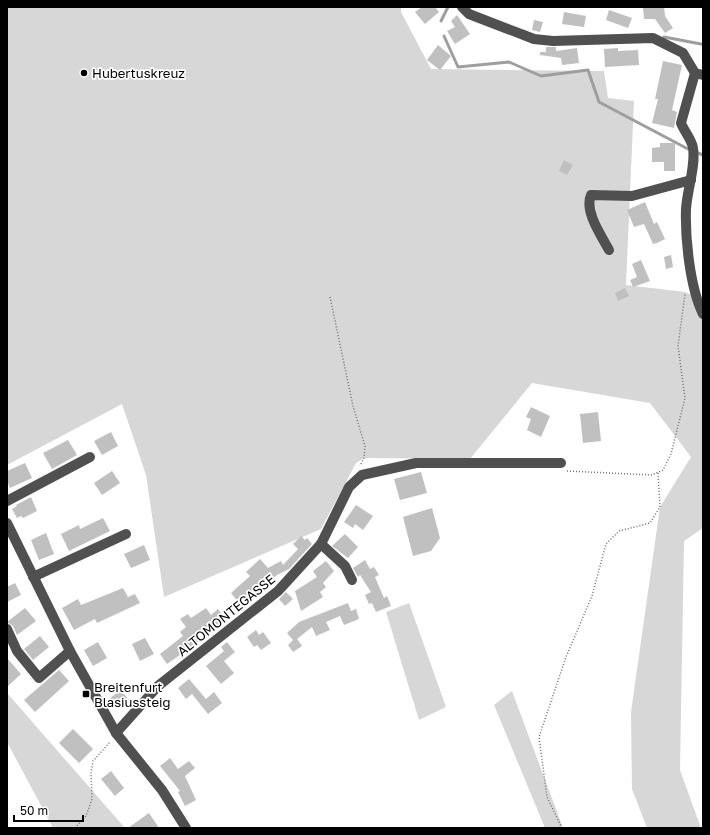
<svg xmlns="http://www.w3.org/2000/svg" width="710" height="835" viewBox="0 0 710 835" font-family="'Golos Text',sans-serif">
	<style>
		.green { fill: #d7d7d7 }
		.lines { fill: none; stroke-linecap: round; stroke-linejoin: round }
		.stream { stroke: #9e9e9e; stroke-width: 3 }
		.building { fill: #c0c0c0 }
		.path { stroke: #727272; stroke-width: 1.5; stroke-dasharray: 1 2; stroke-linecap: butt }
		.minor { stroke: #505050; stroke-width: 10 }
		.poi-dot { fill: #000; stroke: #fff; stroke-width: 1.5 }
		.labels { text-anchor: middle; stroke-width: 3.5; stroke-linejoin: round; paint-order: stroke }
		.poi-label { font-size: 13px; fill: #000; stroke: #fff; text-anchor: start }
		.street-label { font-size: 13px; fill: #000; stroke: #fff }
	</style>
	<rect width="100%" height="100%" fill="#fff"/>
	<g class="green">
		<polygon points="7,7 401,7 401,12 431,69 604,71 608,98 634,101 626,285 685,292 703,300 703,528 684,541 680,770 701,828 647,828 632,789 631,712 660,507 691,457 650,403 532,383 470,459 364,458 356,463 321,529 164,597 146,475 122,404 7,465"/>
		<polygon points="409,603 446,707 419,720 386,612"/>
		<polygon points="512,691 563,828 545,828 494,705"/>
		<polygon points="7,693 125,828 53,828 7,742"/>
	</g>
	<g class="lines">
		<g class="stream">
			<polyline points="441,21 448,7"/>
			<polyline points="444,36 458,67 509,62 541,76 588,70 599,102 688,149"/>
			<polyline points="664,37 701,44"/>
			<polyline points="698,153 703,155"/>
		</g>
	</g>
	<g class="building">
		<polygon points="422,7 435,7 439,12 425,24 415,12"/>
		<polygon points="643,7 664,7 665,16 673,28 665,33 655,19 644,19"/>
		<polygon points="609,10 632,18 628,28 606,20"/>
		<polygon points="564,12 586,16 584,27 562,24"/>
		<polygon points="457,15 470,34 455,44 447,31 455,27 451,21"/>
		<polygon points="534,20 543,22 540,32 532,30"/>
		<polygon points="438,45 451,56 440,70 427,60"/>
		<polygon points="546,47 556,47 556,51 577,48 579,63 562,65 561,58 540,55 540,52 546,52"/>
		<polygon points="618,48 618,51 638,50 639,65 605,67 604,49"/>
		<polygon points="663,61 682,65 672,110 677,112 674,128 652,123 658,99 655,99"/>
		<polygon points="660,143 675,143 675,171 664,171 664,162 652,162 652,148 660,147"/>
		<polygon points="564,160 573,165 567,175 559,171"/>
		<polygon points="645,202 654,224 657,222 665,239 657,243 653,244 644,224 634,227 627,210"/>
		<polygon points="671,255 673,267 666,269 664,257"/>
		<polygon points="641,260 650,281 633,287 630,280 637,277 632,264"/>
		<polygon points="625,288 629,296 618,301 615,293"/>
		<polygon points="531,407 550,416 541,437 527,430 531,419 526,417"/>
		<polygon points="598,412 601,441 583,443 580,414"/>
		<polygon points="111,432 118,446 102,455 94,441"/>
		<polygon points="68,440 77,455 52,469 43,453"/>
		<polygon points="25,463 32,478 10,488 7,481 7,471"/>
		<polygon points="112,471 120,483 102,495 94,483"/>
		<polygon points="421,472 427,493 400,500 394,479"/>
		<polygon points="31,497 37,511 23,518 21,516 17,518 12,509 17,506 16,505"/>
		<polygon points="356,505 373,516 363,530 355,524 353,528 344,522"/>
		<polygon points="432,508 440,538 431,551 413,556 403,517"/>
		<polygon points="103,518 110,531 69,551 61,534 79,525 80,529"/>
		<polygon points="46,533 54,554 39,560 31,540"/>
		<polygon points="345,534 358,547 348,558 332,546"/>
		<polygon points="301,536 305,540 307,538 312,544 289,569 277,575 252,597 243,611 235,606 238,602 231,593 250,576 246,572 260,559 268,568 281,561 283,565 298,549 293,544"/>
		<polygon points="144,545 150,560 131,568 124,554"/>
		<polygon points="365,560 370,569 374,567 379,575 375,577 384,598 387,596 391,606 376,612 372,603 369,604 365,595 371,592 360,575 358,577 353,568"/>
		<polygon points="326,561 334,571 323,583 326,587 320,592 323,597 301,611 295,591 317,577 313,571"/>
		<polygon points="15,583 21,595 7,602 7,587"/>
		<polygon points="123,588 128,597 135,594 140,603 97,623 95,619 74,630 62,608 78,599 81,605"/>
		<polygon points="286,592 293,599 285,606 279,599"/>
		<polygon points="348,603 351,611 356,609 359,619 344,625 340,616 326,622 330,630 316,636 312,627 297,639 302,646 293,652 288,645 293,640 287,633 299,622"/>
		<polygon points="25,608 36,621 17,635 13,626 7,622"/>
		<polygon points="206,608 211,615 218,609 226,620 217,627 214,622 204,629 196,634 201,640 167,664 160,654 183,636 180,632 186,627 180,619 188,614 191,618"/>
		<polygon points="256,630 259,635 263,632 271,643 261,650 257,645 254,647 247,637"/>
		<polygon points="40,636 49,647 33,660 24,649"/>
		<polygon points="145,638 154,654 140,661 132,644"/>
		<polygon points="98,642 107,658 93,666 84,650"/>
		<polygon points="227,642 235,652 224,661 234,673 221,684 206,666 224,651 221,647"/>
		<polygon points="7,658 21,674 7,687"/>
		<polygon points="59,670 69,681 35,712 24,700"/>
		<polygon points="189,679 206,699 214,692 222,703 208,714 192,694 186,699 178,688"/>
		<polygon points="121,690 129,700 118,708 110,698"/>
		<polygon points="73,729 93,749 79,763 59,743"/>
		<polygon points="170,758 178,769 189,761 195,768 185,776 196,800 185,806 178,792 180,791 160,766"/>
		<polygon points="111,771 124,788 115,796 101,779"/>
		<polygon points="149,813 159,828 128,828"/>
	</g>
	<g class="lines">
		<g class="path">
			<polyline points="330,297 353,406 365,446 364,458 360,466"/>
			<polyline points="567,471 652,475 663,470 671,454 685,398 678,346 685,294"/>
			<polyline points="75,828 86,816 92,799 91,773 93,761 110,742"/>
			<polyline points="562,828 547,797 539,737 566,657 592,596 606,544 619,531 650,523 660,507 658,472"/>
		</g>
		<g class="minor">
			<polyline points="462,7 469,14 534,39 553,41 653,38 683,53 695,73 703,75"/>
			<path d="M695,73L681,123C684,131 692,140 693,148C696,165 687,191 686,209C685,238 690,288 703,314"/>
			<path d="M609,250C601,235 584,211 591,195L632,196L691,180"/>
			<polyline points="7,501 90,457"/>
			<polyline points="7,523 70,651 116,733 162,790 186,828"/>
			<polyline points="321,544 345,566 352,580"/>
			<polyline points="33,577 126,534"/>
			<polyline points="7,629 17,651 39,678 70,651"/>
			<polyline points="116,733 158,686 278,591 321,544 349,487 362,475 416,463 561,463"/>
		</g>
	</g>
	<g class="poi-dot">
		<circle cx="84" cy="73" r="4"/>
		<rect x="82" y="690" width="8" height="8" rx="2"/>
	</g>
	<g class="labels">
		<g class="poi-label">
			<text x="92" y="78">Hubertuskreuz</text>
			<text x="94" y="692">Breitenfurt<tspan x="94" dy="15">Blasiussteig</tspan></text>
		</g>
		<g class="street-label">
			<text transform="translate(226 615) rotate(-39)" y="5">ALTOMONTEGASSE</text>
		</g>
	</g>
	<rect width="710" height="835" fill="none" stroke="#000000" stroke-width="16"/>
	<path d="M14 815v6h69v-6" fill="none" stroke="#000000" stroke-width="2"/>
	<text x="20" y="815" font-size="12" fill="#000000" stroke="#ffffff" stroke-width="3" paint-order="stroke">50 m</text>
</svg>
